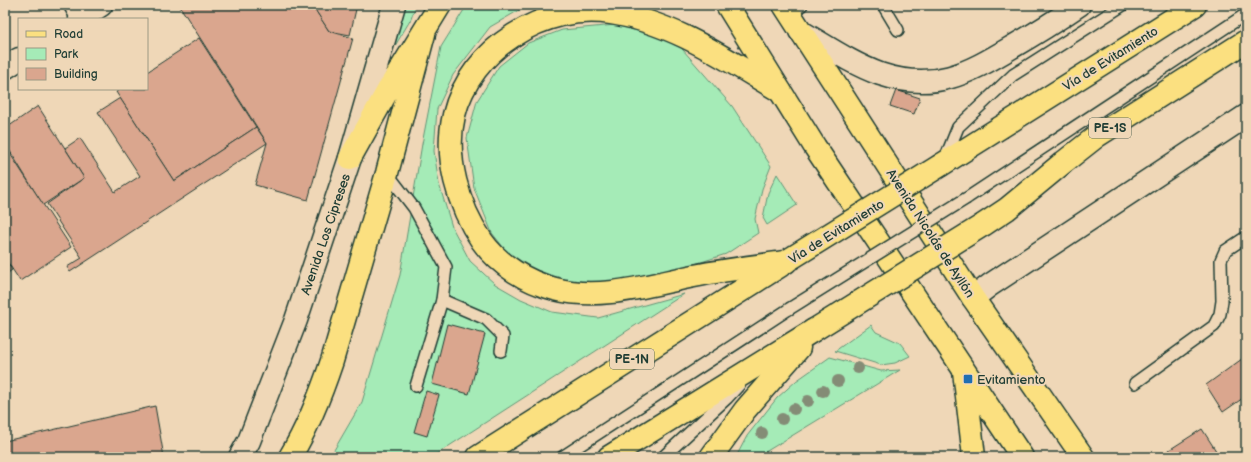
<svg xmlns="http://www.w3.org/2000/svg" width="1251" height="462" viewBox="0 0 1251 462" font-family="'Balsamiq Sans',sans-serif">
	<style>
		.green { fill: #a5ebb7; stroke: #629476 }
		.building { fill: #daa68e; stroke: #1f3d34 }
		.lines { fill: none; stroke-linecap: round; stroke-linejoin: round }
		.lane-casing { stroke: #1f3d34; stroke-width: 14 }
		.secondary-casing { stroke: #1f3d34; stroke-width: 25 }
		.primary-casing { stroke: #1f3d34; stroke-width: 25 }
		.highway-casing { stroke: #1f3d34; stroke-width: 25 }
		.lane { stroke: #efd7b7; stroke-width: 11 }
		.secondary { stroke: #efd7b7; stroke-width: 22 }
		.primary { stroke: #fbe080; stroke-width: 22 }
		.highway { stroke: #fbe080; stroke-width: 22 }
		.lane-bridge-casing { stroke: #1f3d34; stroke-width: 14; stroke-linecap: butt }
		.highway-bridge-casing { stroke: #1f3d34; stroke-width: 25; stroke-linecap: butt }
		.lane-bridge { stroke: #efd7b7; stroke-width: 11 }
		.highway-bridge { stroke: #fbe080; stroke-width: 22 }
		.tree { fill: #848c76 }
		.poi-dot { fill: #1f6fb2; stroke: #efd7b7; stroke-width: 1.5 }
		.labels { text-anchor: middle; stroke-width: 4; stroke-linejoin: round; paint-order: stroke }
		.shield { fill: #efd7b7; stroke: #5d6b5b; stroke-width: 1 }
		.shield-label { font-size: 12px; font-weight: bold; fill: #1f3d34 }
		.street-label { font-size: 13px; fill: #1f3d34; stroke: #efd7b7 }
		.poi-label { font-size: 13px; fill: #1f3d34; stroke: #efd7b7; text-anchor: start }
	</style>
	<rect width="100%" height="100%" fill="#efd7b7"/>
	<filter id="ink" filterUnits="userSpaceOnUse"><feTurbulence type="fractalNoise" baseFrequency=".025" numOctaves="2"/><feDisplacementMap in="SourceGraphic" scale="8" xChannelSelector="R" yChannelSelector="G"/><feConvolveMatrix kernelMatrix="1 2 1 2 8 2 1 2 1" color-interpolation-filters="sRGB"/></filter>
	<g filter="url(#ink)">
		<g class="green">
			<polygon points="403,5 416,5 411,19 386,61"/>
			<polygon points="467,5 528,5 490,27 453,75 437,109 434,151 439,184 452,227 470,261 495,284 521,299 552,312 598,318 684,294 432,457 330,457 362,402 400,275 422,144 441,47"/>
			<polygon points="616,25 676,42 732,106 771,166 762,189 755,219 758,233 726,254 661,275 605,283 567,282 537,272 511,257 492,233 474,188 467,138 477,101 499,66 528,43 562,30"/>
			<polygon points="777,174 797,205 767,225 763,218 768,193"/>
			<polygon points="871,325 876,332 900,343 910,356 895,363 881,365 835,351"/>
			<polygon points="830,357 881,371 900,370 757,457 736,457 747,436 777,398 796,381"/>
		</g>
		<g class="building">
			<polygon points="179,5 312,5 329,31 353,38 308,200 255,185 267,143"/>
			<polygon points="312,5 357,5 350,35 329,31"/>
			<polygon points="199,38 256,127 174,181 116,92 121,89 147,89 147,72"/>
			<polygon points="896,90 920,98 914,114 890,106"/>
			<polygon points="120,98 174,181 256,127 267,143 70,272 67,267 82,258 47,204 84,178 65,148 80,138 115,192 140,176 98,112"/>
			<polygon points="38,106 84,178 43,205 5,143 5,129"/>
			<polygon points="5,146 71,247 20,281 5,258"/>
			<polygon points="5,258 12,270 5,275"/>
			<polygon points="447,324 485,334 469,394 432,384"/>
			<polygon points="1246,356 1246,396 1223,412 1206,385"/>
			<polygon points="426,391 439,395 427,436 414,432"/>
			<polygon points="155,406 164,457 5,457 5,441"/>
			<polygon points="1202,429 1220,457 1158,457"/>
		</g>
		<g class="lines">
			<g class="lane-casing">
				<g id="lane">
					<polyline points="69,5 77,19"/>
					<polyline points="883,5 898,30"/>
					<polyline points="789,13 802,5"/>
					<polyline points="945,159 958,127 1013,75 1123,5"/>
					<polyline points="387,173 414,208 446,267 442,300 416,386"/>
					<polyline points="967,198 1246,14"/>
					<polyline points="442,300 486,319 503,336 501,351"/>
					<polyline points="1135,383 1214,326 1220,314 1222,301 1221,260 1225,251 1246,237"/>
					<polyline points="562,457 789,309"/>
					<polyline points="663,457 727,398 739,385"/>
				</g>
			</g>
			<g class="secondary-casing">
				<g id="secondary">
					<polyline points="80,19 101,5"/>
					<path d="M800,31C826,46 852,64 880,74C934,92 967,74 1012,47C1035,34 1057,20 1079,5"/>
					<polyline points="5,68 19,59"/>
					<polyline points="973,298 990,285 1246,116"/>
					<polyline points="240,457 249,441 296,320 350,158 394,5"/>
				</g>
			</g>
			<g class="primary-casing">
				<g id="primary">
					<polyline points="727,5 815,147 1022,457"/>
					<polyline points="784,5 973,298 1083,457"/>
					<polyline points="350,158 388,90 440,5"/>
				</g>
			</g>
			<g class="highway-casing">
				<g id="highway">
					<path d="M780,91C727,60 673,22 611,13C545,2 470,49 454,115C444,157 458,206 482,241C499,265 527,282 555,289C601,301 648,285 694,276C724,270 755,266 786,262"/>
					<polyline points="941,165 1195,5"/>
					<polyline points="983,225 1007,209 1064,162 1097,136 1246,41"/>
					<polyline points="964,371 974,457"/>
					<path d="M290,457C308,427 321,394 332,361L387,173L424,34"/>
					<polyline points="478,457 780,266"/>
					<polyline points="609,457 814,330"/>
					<polyline points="711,457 745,410 799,348"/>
				</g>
			</g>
			<use href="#lane" class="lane"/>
			<use href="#secondary" class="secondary"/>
			<use href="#primary" class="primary"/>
			<use href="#highway" class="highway"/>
			<g class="lane-bridge-casing">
				<polyline id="lane-bridge" points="789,309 967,198"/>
			</g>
			<g class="highway-bridge-casing">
				<g id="highway-bridge">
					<polyline points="790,259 941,165"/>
					<polyline points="814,330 983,225"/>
				</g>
			</g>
			<use href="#lane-bridge" class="lane-bridge"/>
			<use href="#highway-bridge" class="highway-bridge"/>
		</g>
		<g class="tree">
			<circle cx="858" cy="368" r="6"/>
			<circle cx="838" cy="381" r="6"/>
			<circle cx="823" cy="391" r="6"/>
			<circle cx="808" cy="401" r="6"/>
			<circle cx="794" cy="409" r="6"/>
			<circle cx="782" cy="419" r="6"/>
			<circle cx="762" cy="433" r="6"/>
		</g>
	</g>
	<rect class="poi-dot" x="963" y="374" width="10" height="10" rx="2"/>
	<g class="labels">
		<g class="shield">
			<rect x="1089" y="118" width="42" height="20" rx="3"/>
			<rect x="610" y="349" width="44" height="20" rx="3"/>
		</g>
		<g class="shield-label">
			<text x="1110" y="132">PE-1S</text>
			<text x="632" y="363">PE-1N</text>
		</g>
		<g class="street-label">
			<text transform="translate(1110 58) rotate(-32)" y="5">Vía de Evitamiento</text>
			<text transform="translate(836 231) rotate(-32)" y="5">Vía de Evitamiento</text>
			<text transform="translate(931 233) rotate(57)" y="5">Avenida Nicolás de Ayllón</text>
			<text transform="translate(325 234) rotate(-71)" y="5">Avenida Los Cipreses</text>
		</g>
		<g class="poi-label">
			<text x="977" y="384">Evitamiento</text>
		</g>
	</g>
	<rect width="1251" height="462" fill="none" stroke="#efd7b7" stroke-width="20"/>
	<rect x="10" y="10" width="1231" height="442" fill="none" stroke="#1f3d34" stroke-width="1.5" filter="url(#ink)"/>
	<rect x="18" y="18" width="130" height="72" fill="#efd7b7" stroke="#9c9983"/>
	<rect x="26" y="31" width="20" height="6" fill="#fbe080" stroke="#9c9983"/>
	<text x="54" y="38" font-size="12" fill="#1f3d34">Road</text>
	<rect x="26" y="48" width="20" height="12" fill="#a5ebb7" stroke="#9c9983"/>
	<text x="54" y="58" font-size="12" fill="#1f3d34">Park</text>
	<rect x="26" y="68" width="20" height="12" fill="#daa68e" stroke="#9c9983"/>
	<text x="54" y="78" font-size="12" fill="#1f3d34">Building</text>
</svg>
